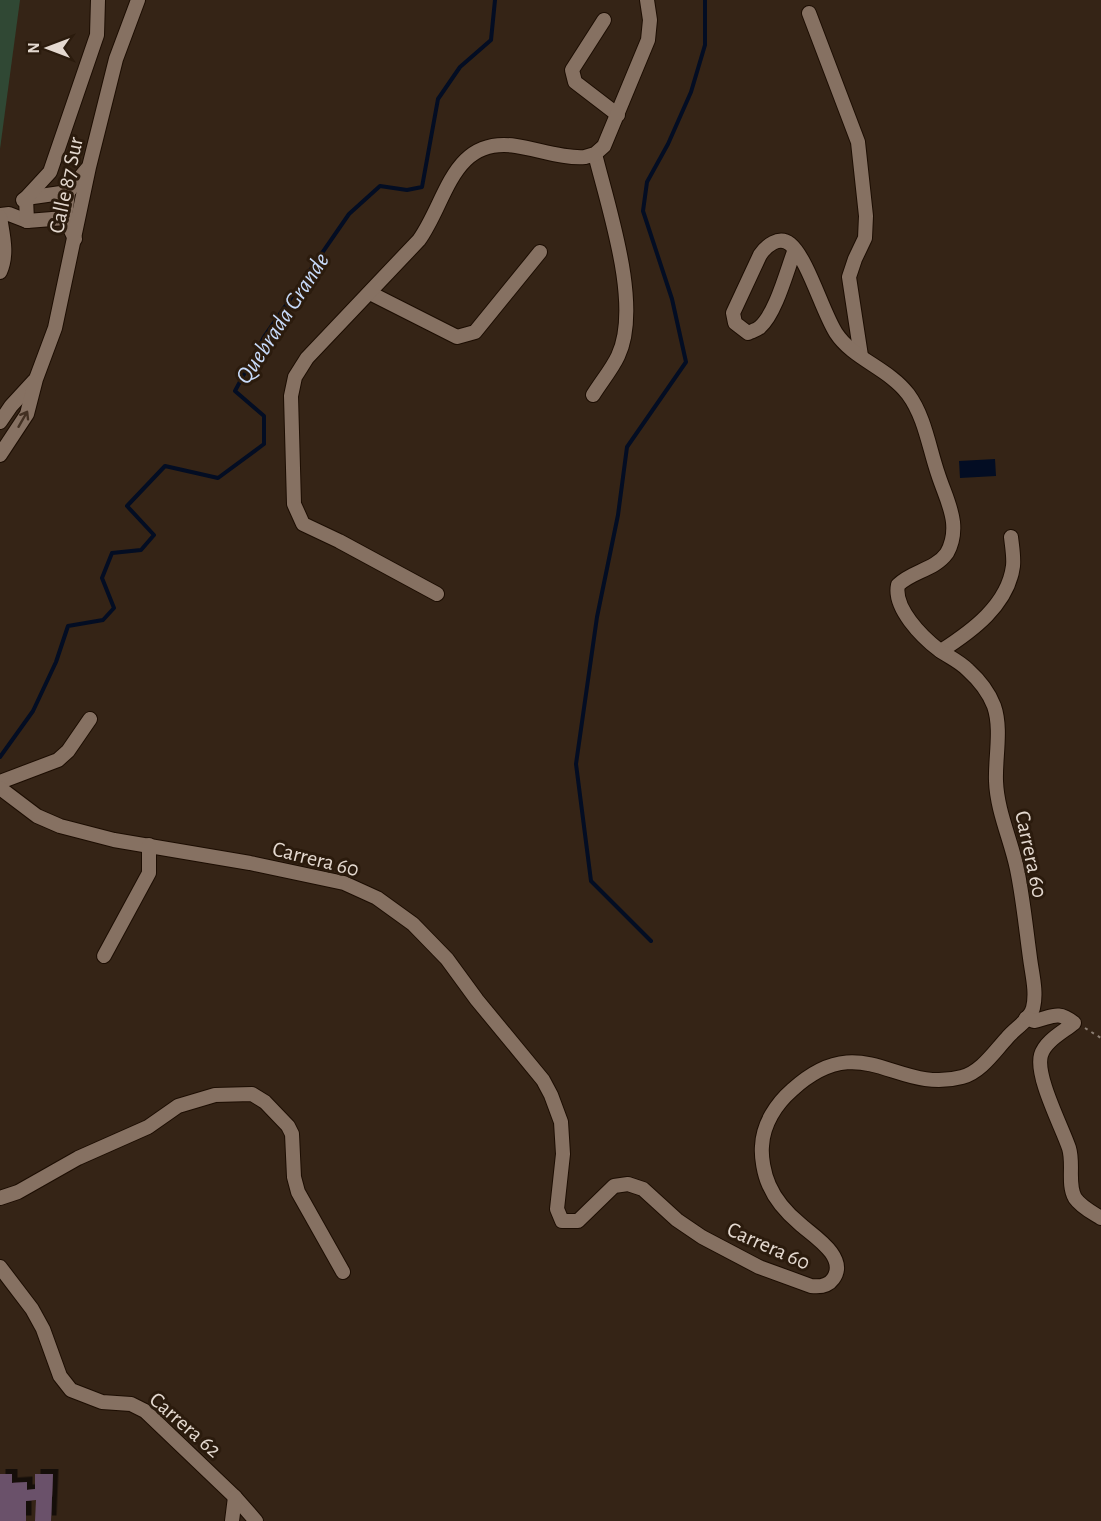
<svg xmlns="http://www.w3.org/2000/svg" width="1101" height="1521" viewBox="0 0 1101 1521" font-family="'Alegreya Sans',sans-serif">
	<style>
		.green { fill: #304834 }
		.water { fill: #030d23 }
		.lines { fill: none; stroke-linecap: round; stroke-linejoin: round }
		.stream { stroke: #030d23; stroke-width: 4 }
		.building { fill: #6a516b; filter: url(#shadow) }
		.minor-casing { stroke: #1c0d02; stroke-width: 16 }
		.path { stroke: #8d7f73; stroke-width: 2; stroke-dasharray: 3 4.5; stroke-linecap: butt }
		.minor { stroke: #867162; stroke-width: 14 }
		.oneway { stroke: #423022 }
		.labels { text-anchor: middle; stroke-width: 6; stroke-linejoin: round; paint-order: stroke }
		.street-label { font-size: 22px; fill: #e4d9d0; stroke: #2b1b0d }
		.water-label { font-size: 24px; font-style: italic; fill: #c7daf9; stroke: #2b1b0d }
	</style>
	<defs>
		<filter id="shadow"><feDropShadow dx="5.5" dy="-5.5" stdDeviation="0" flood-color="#0009"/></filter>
	</defs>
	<rect width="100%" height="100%" fill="#352416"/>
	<polygon class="green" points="0,0 20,0 0,149"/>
	<polygon class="water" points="995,459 996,476 960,478 959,461"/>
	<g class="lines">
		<g class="stream">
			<polyline points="0,757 33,711 56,662 68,626 103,620 114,608 102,578 112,553 141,550 154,535 127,506 165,466 218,478 264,444 264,416 235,391 264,337 349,214 380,186 407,190 422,187 438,99 460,67 491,40 495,0"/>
			<polyline points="651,941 591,881 576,764 597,617 618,515 627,447 686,362 672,299 643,211 647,182 668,144 691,92 705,45 705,0"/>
		</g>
	</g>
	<polygon class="building" points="0,1474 12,1474 12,1483 27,1482 27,1490 35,1489 35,1474 53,1474 51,1521 35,1521 36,1500 26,1501 26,1521 0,1521"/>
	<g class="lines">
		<g class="minor-casing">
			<g id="minor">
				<polyline points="809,13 858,142 866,216 865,238 855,259 849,277 861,356"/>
				<polyline points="604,20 572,70 575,82 618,115"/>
				<polyline points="23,200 26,198 68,192"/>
				<polyline points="0,215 9,214 27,221 65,218"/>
				<path d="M0,217C3,236 8,254 0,272"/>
				<polyline points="27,221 26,198 50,172 97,35 98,0"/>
				<polyline points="75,239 65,218 68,192 87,169"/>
				<polyline points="370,293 457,337 475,332 540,252"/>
				<path d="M593,395C601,382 612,369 618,356C642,306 608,207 595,154"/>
				<polyline points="0,422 11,406 34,381"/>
				<polyline points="0,455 27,414 36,379 55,328 89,167 116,59 138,0"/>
				<path d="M437,594L339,541L303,524L294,504L291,396L295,377L307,358L419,240C447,201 452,136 516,146C537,149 565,159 585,157L595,154L604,146L648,40L650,20L647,0"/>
				<path d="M941,651C972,631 1008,605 1013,566C1014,557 1012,546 1011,537"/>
				<polyline points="0,782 58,760 68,751 90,719"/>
				<path d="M0,788L37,816L60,826L114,840L250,863L344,883L377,898L413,924L447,959L477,1000L543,1080L551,1095L561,1122L563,1154L557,1209L562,1221H578L614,1186L628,1184L643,1189L677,1220L702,1237L759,1267L811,1286C819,1287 828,1286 833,1279C849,1257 812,1235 800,1224C788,1214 775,1199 769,1185C764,1174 761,1157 762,1146C763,1124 776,1104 792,1090C862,1026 896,1095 962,1077C981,1072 994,1052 1007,1038C1014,1029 1030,1020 1033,1008C1037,992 1032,974 1030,958C1026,929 1023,898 1017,869C1011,840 997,811 996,781C995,758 1002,729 994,706C989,693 978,679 968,670C959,661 949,657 939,650C922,637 893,608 898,585C912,571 935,570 947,553C952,544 954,532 953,522C951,505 943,490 938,474C929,448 925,417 908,394C888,368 853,359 836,333C822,311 808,259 790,244C779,235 766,246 760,255L733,313L735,323L748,333C752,331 757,330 760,327C776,313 787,270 795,249"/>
				<polyline points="104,956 149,873 149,845"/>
				<path d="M1026,1018L1034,1021C1051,1018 1057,1009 1074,1023C1063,1032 1045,1041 1041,1055C1035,1076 1062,1127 1069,1148C1074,1164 1067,1184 1075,1198C1081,1207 1093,1213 1101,1218"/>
				<polyline points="0,1198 18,1192 78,1158 148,1127 178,1106 215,1095 252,1094 265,1102 288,1126 292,1134 294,1177 298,1192 343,1272"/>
				<polyline points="0,1267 32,1309 43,1329 60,1376 71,1390 102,1402 131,1404 145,1411 235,1497 256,1521"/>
				<polyline points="232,1521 235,1497"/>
			</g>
		</g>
		<polyline class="path" points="1085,1028 1101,1038"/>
		<use href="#minor" class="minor"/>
	</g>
	<defs><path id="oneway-shaft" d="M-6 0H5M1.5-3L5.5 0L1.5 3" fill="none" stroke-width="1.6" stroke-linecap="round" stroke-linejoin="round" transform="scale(1.5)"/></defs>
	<use class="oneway" href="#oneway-shaft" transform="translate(23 419) rotate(-60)"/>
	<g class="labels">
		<g class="street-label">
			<text transform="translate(65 185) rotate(-78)" y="8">Calle 87 Sur</text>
			<text transform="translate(1032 854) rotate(78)" y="8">Carrera 60</text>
			<text transform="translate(316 858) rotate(14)" y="8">Carrera 60</text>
			<text transform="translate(769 1245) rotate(24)" y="8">Carrera 60</text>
			<text transform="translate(186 1424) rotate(41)" y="8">Carrera 62</text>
		</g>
		<g class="water-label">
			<text transform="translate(282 318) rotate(-57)" y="8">Quebrada Grande</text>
		</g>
	</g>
	<g transform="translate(48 48) rotate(270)" stroke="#2b1b0d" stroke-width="4.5" paint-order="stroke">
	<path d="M0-4.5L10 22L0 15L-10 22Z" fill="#e4d9d0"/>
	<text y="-9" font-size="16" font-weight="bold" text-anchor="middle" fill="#e4d9d0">N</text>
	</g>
</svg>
